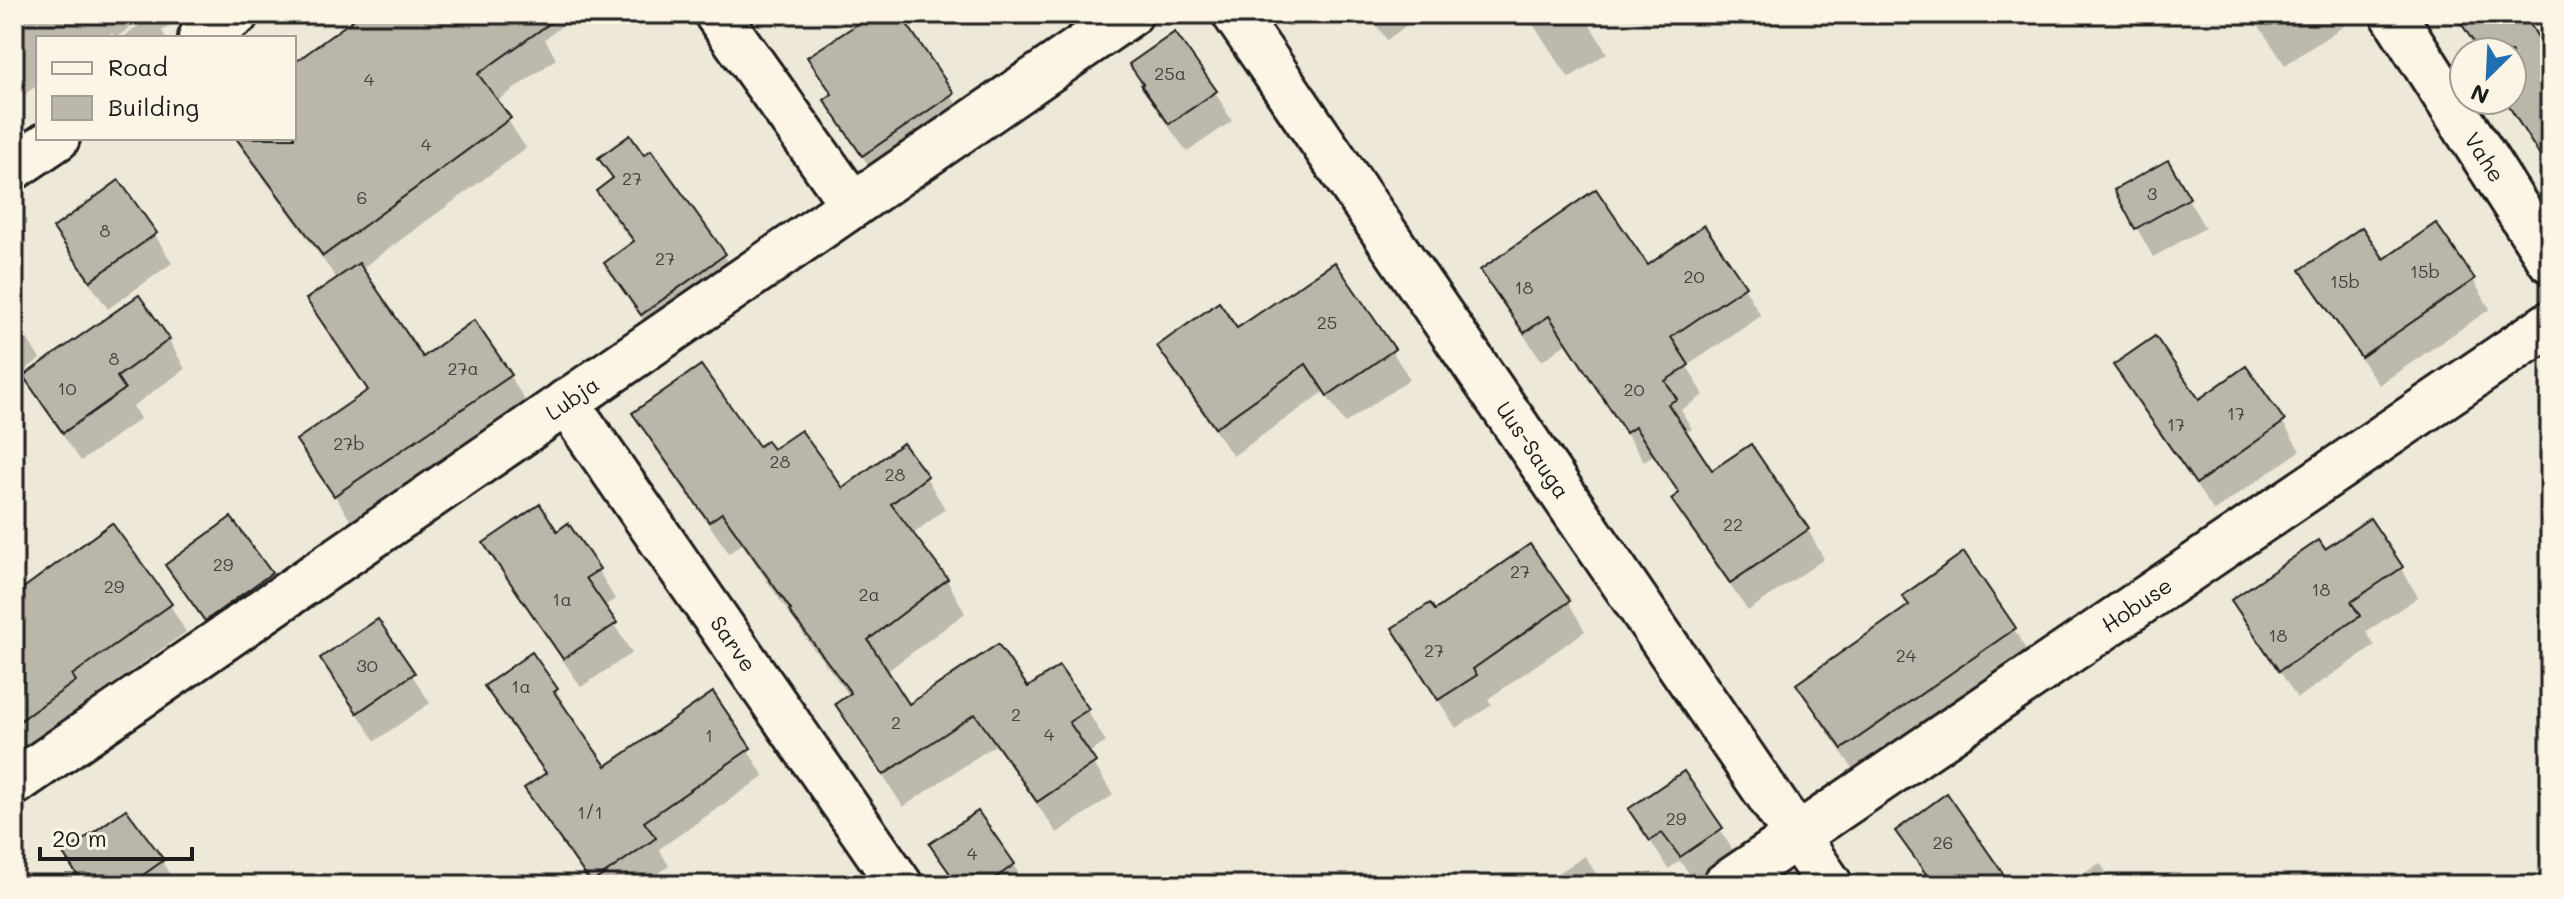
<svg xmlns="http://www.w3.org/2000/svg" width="2564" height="899" viewBox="0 0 2564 899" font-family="Mali,sans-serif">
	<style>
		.shadow { fill: #0003 }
		.building { fill: #bab6aa; stroke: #1c1c1c; stroke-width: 2 }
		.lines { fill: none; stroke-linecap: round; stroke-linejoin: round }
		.minor-casing { stroke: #1c1c1c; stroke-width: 50 }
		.minor { stroke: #fcf5e5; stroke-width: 44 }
		.labels { text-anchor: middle; stroke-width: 7; stroke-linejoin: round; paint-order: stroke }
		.number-label { font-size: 18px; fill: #444240 }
		.street-label { font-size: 22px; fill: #1c1c1c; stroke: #fcf5e5 }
	</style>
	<rect width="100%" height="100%" fill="#eee8d9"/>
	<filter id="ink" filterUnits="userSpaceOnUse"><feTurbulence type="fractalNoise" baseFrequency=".0125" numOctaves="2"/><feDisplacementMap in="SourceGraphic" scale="16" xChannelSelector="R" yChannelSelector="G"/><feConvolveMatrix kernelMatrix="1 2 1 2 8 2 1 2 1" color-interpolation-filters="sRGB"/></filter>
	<g filter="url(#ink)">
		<g class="shadow">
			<polygon points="14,14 148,14 116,38 112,33 105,38 38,38 38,85 14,101"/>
			<polygon points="154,14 187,14 162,31 166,38 122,38"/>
			<polygon points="364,14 557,14 563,25 545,39 556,59 496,102 526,148 361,269 422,360 510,376 526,402 351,521 299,440 369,392 308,299 338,280 234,138 294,138 294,64"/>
			<polygon points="876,14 898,14 966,119 878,180 826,101 833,96 810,58"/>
			<polygon points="1368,14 1421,14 1387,40"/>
			<polygon points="1431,14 1454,14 1439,25"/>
			<polygon points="1526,14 1583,14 1607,53 1569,78"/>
			<polygon points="2251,14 2337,14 2344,26 2285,65"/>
			<polygon points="1132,65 1215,92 1232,121 1187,152 1160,115"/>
			<polygon points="601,158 724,255 739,280 657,339 621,289 607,264 634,244 613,217 598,192 613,181"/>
			<polygon points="2167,163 2205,228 2153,257 2116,191"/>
			<polygon points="119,183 155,235 172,263 108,309 72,258 55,229"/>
			<polygon points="2384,262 2473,280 2490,309 2379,385 2319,299 2302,270"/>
			<polygon points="1335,264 1410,379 1345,423 1324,392 1233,456 1176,376 1160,347 1236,331"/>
			<polygon points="1648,268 1744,287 1761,316 1687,366 1704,395 1681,410 1692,429 1685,433 1712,473 1808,530 1824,559 1748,611 1690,528 1674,499 1680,495 1653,455 1644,461 1567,343 1542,361 1499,300 1482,271"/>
			<polygon points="139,298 169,340 185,369 133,406 140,419 81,461 42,406 26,377"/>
			<polygon points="14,318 40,359 14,378"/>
			<polygon points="2116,366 2198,402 2245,369 2283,423 2300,451 2214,511 2132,395"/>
			<polygon points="635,414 773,452 842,491 926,477 945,509 912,535 947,580 965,613 886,672 909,706 1027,690 1087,710 1106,742 1088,754 1113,795 1057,833 995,745 903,807 837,704 850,696 810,644 742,544 729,553 653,446"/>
			<polygon points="111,525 170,605 186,632 86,703 90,709 24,756 14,742 14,607"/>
			<polygon points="556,534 598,570 615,599 603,607 632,653 581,687 503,572 486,543"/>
			<polygon points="2325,551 2401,568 2418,597 2366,632 2375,646 2297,698 2234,600"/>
			<polygon points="168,566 270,574 287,603 223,649 185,594"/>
			<polygon points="1568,602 1585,631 1488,699 1492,705 1456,728 1411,657 1434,613"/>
			<polygon points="377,621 430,703 375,741 323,659"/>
			<polygon points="2014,629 2037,669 1866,788 1822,724 1799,685"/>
			<polygon points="487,686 556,690 571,716 569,718 605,769 712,695 764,776 659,849 669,866 642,885 591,885 542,815 527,789 546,775 502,713"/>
			<polygon points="1684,774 1738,858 1698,885 1680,861 1668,869 1631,810"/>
			<polygon points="977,814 1014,865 1025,885 957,885 949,873 932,844"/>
			<polygon points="1897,832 2009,885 1932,885"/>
			<polygon points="65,854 162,861 176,885 83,885"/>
			<polygon points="1585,856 1603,885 1540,885"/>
			<polygon points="2100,863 2115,885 2067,885"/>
		</g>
		<g class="building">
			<polygon points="361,14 563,14 478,74 511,118 323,256 236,138 294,138 294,63"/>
			<polygon points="873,14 900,14 954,93 862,156 824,100 832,94 807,57"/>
			<polygon points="2455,14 2524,14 2550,57 2550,172 2505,100 2512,100 2512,52 2480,52"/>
			<polygon points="1175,32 1217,91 1169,124 1141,85 1143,84 1129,64"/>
			<polygon points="630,135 644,155 651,150 726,254 641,315 604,263 634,241 596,191 613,178 598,158"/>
			<polygon points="2168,160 2190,198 2135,229 2114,190"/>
			<polygon points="119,180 157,233 90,281 53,228"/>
			<polygon points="1596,189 1648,265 1704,225 1746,286 1671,337 1689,365 1665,381 1677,399 1668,404 1712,470 1751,444 1809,529 1730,583 1671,499 1679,493 1635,427 1626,433 1549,316 1524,333 1480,270"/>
			<polygon points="2436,223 2475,279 2361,357 2300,270 2362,227 2384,259"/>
			<polygon points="1335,262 1395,349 1327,396 1306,364 1215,428 1157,346 1219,302 1237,328"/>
			<polygon points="359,263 423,357 474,320 512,375 334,496 296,440 368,390 306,299"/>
			<polygon points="139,295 170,339 117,377 125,389 63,433 23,376"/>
			<polygon points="2155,336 2199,399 2246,366 2285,421 2196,484 2113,365"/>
			<polygon points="701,365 759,446 767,441 773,449 801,430 843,488 903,443 928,476 891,504 948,579 868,640 909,704 998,644 1028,687 1059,666 1089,709 1069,722 1096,762 1037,802 975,714 883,775 835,704 851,693 789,611 791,610 722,513 709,522 632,413"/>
			<polygon points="540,504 557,531 568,523 600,569 586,578 617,623 563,659 483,543"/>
			<polygon points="231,517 272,573 205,621 165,565"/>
			<polygon points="2370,518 2403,567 2351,602 2360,616 2279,671 2231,600 2319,540 2325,549"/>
			<polygon points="112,523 172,604 72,675 76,681 14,725 14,595"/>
			<polygon points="1530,544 1570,601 1473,669 1477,675 1438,700 1392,628 1430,603 1435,610"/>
			<polygon points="1964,552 2016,628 1842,749 1796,684 1909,605 1902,596"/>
			<polygon points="378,619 415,673 357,713 320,658"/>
			<polygon points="532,652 558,689 554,692 606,766 713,692 751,748 644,822 656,838 591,883 524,788 546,773 484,686"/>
			<polygon points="1684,771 1723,828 1680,857 1662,833 1650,841 1628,809"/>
			<polygon points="1947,793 2011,885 1934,885 1895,831"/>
			<polygon points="126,809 164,860 129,885 84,885 63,854"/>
			<polygon points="978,811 1015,864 985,885 958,885 929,844"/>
		</g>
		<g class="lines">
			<g class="minor-casing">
				<g id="minor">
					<polyline points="717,14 853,205"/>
					<path id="s1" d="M1235,14L1830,885"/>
					<path id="s2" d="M2393,14L2550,260"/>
					<polyline points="201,38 236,14"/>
					<polyline points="14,167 57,138"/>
					<path id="s3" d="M566,402L900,885"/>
					<path id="s4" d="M14,783L1130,14"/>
					<path id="s5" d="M1725,885L2550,324"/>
				</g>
			</g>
			<use href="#minor" class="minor"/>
		</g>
	</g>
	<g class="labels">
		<g class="number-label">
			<text x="1170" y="80">25a</text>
			<text x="369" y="86">4</text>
			<text x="426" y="151">4</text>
			<text x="632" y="185">27</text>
			<text x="2152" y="200">3</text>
			<text x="362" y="204">6</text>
			<text x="105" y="237">8</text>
			<text x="665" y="265">27</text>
			<text x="2425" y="278">15b</text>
			<text x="1694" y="283">20</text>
			<text x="2345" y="288">15b</text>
			<text x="1524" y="294">18</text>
			<text x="1327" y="329">25</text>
			<text x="114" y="365">8</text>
			<text x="463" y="375">27a</text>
			<text x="67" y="395">10</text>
			<text x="1634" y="396">20</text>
			<text x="2236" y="420">17</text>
			<text x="2176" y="431">17</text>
			<text x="349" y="450">27b</text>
			<text x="780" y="468">28</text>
			<text x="895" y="481">28</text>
			<text x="1733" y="531">22</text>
			<text x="223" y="571">29</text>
			<text x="1520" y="578">27</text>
			<text x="114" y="593">29</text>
			<text x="2321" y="596">18</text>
			<text x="869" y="601">2a</text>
			<text x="562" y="606">1a</text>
			<text x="2278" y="642">18</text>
			<text x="1434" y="657">27</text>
			<text x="1906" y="662">24</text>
			<text x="367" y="672">30</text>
			<text x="521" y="693">1a</text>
			<text x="1016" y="721">2</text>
			<text x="896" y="729">2</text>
			<text x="1049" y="741">4</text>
			<text x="709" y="742">1</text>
			<text x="590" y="819">1/1</text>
			<text x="1676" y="825">29</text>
			<text x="1943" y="849">26</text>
			<text x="972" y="860">4</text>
		</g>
		<g class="street-label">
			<text dy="8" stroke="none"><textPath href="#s2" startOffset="170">Vahe</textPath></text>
			<text dy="8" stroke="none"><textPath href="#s4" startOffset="678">Lubja</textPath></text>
			<text dy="8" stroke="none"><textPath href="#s1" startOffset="528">Uus-Sauga</textPath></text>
			<text dy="8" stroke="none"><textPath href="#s5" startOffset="498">Hobuse</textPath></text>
			<text dy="8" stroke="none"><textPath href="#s3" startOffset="294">Sarve</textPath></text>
		</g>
	</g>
	<rect width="2564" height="899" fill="none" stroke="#fcf5e5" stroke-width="48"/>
	<rect x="24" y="24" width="2516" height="851" fill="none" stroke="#1c1c1c" stroke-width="3" filter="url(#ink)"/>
	<rect x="36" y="36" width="260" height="104" fill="#fcf5e5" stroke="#a29e95" stroke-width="2"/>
	<rect x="52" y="62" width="40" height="12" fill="#fcf5e5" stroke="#a29e95" stroke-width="2"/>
	<text x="108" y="76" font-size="24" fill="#1c1c1c">Road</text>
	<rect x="52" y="96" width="40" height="24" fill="#bab6aa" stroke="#a29e95" stroke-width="2"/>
	<text x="108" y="116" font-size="24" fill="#1c1c1c">Building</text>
	<g transform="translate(2488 76) rotate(204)"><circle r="38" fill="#fcf5e5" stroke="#a29e95" stroke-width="2"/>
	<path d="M0-6L14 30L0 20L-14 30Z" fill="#1f6fb2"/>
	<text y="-12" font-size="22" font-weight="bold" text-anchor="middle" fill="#1c1c1c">N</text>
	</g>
	<path d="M40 847v12h152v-12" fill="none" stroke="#1c1c1c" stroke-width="4"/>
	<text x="52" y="847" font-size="24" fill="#1c1c1c" stroke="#fcf5e5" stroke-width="6" paint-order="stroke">20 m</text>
</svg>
